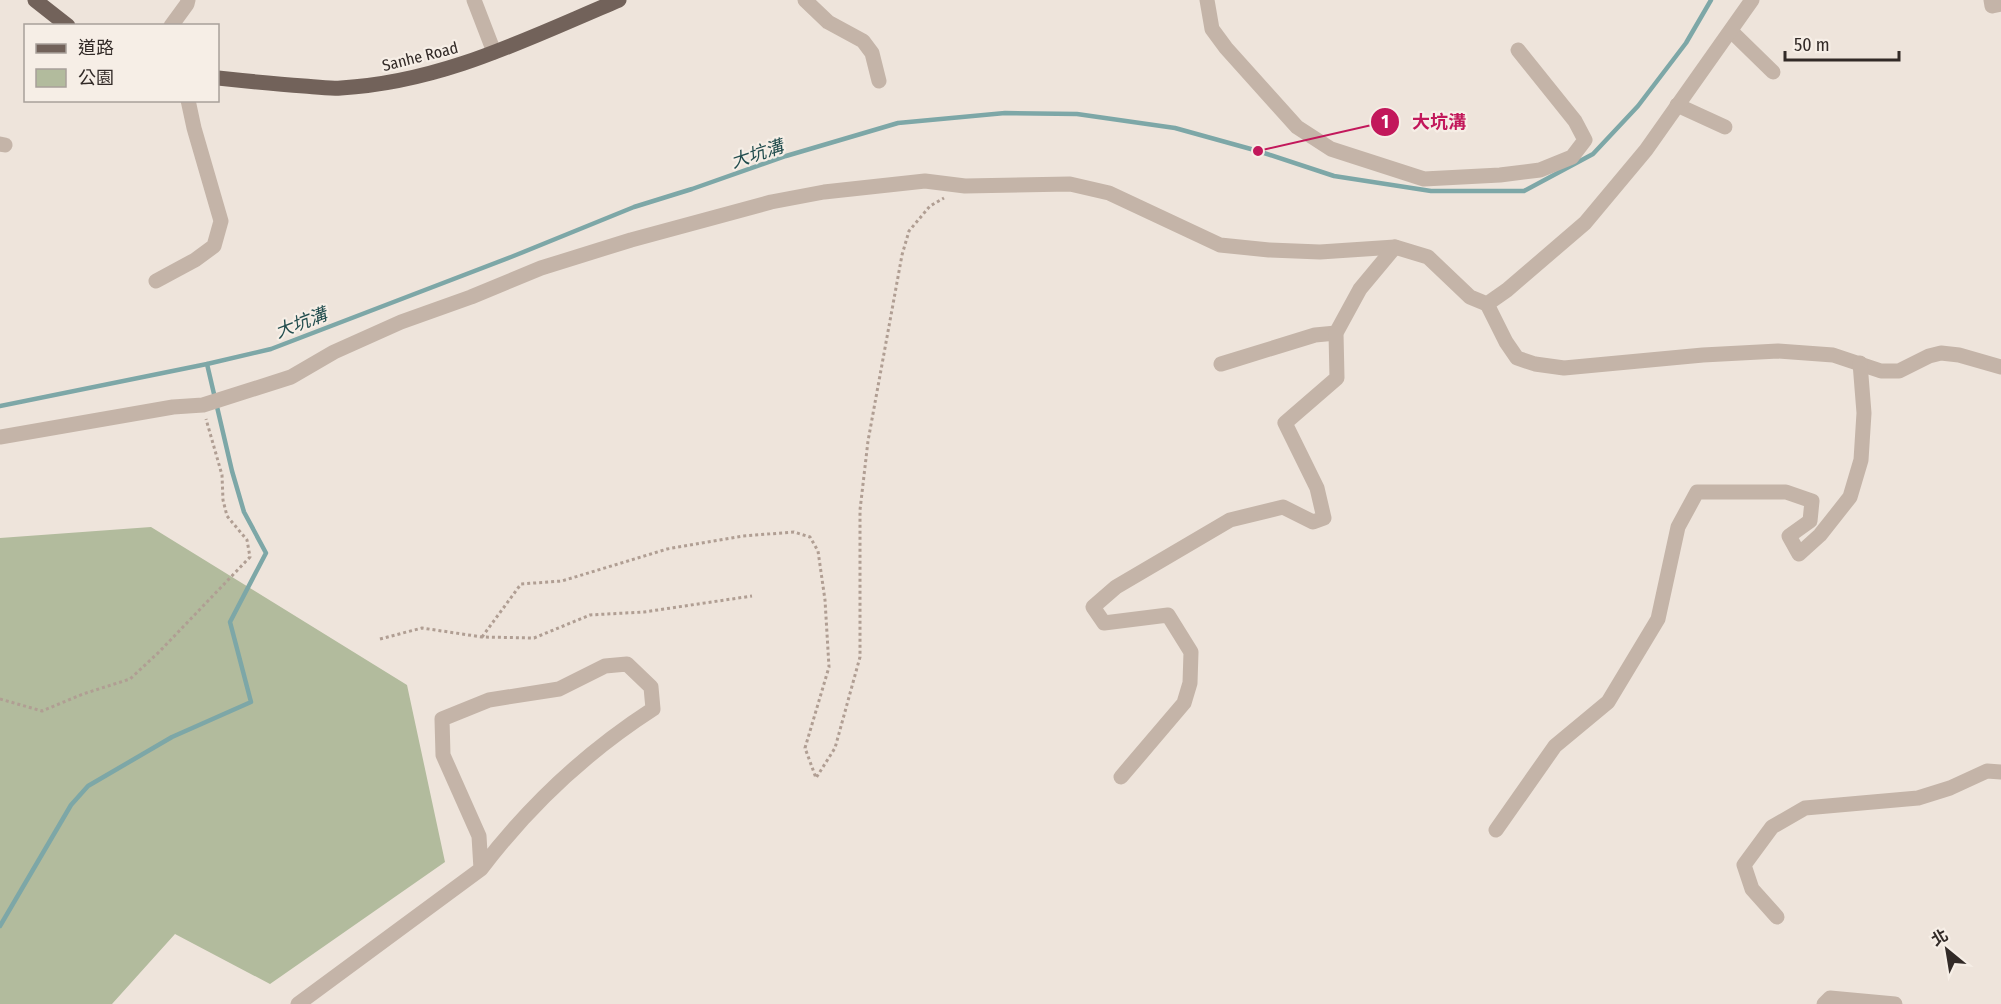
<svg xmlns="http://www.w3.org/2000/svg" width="2001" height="1004" viewBox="0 0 2001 1004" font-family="'Fira Sans Condensed','Noto Sans TC',sans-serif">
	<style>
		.green { fill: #b2bb9d }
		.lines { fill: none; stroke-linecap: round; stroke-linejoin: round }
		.stream { stroke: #7da7a7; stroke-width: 4.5 }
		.path { stroke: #b09e93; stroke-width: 3; stroke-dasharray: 3 3; stroke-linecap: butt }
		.minor { stroke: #c4b4a8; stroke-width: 15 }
		.major { stroke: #72625a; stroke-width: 15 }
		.labels { text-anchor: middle; stroke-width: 4.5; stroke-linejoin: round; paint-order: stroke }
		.street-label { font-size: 16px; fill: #322a27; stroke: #f6eee6 }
		.water-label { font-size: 18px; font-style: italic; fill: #224d4e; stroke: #f6eee6 }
		.leader { fill: none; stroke: #c2185b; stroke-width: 2 }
		.callout-dot { fill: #c2185b; stroke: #f6eee6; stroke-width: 2 }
		.mark-label { font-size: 18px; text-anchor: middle; font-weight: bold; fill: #fff }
		.callout-label { font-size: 18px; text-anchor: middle; font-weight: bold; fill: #c2185b; stroke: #f6eee6; stroke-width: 4.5; stroke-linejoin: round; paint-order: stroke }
	</style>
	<rect width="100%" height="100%" fill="#eee4db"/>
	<polygon class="green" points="151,527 407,685 445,862 270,984 175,934 112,1004 0,1004 0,538"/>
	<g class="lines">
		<g class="stream">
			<polyline points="0,406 207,364 271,349 511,257 634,207 692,189 786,156 898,123 1005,113 1077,114 1175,128 1258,151 1334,176 1431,191 1524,191 1593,154 1638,106 1686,43 1711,0"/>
			<polyline points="0,926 71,805 88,786 172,737 251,702 230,622 266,553 244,512 232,471 207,364"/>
		</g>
		<g class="path">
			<polyline points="482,637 521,584 562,581 667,549 743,536 794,532 810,537 818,551 825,600 829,667 805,748 816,778 835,748 860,657 860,510 868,441 902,255 909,231 930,206 944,198"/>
			<polyline points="380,639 422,628 482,637 534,638 590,615 644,612 752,596"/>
			<polyline points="0,699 42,711 83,694 130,679 159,652 250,557 247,540 227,516 223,500 222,475 206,419"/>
		</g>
		<g class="minor">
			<polyline points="474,0 494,52"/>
			<polyline points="805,0 828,22 863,41 872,53 879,81"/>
			<polyline points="1207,0 1212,29 1226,48 1297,127 1331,149 1424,179 1500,175 1540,170 1572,157 1585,140 1575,121 1518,50"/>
			<polyline points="1991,0 1992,6 2001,4"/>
			<polyline points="171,26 187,4 188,0"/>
			<polyline points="1731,31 1773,72"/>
			<polyline points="1677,105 1725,127"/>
			<polyline points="0,144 5,145"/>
			<polyline points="156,281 195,260 214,246 221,221 194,128 188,100"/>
			<polyline points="1487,304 1506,342 1517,358 1535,364 1564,368 1703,355 1778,351 1833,355 1881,371 1899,371 1929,356 1941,353 1959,355 2001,367"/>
			<polyline points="1221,364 1315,335 1336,333"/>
			<polyline points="0,437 173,407 203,405 291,377 334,352 401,322 471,297 541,268 631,240 771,202 824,192 925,181 965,186 1070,184 1109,193 1220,245 1269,250 1320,252 1395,247 1428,257 1470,297 1487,304 1507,290 1585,223 1646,150 1752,0"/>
			<polyline points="1121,777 1184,703 1190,683 1191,652 1168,615 1104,623 1093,607 1116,587 1230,520 1283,507 1313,522 1324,518 1317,488 1285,423 1337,378 1336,333 1360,289 1395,247"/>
			<polyline points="1496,830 1555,746 1608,702 1658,619 1678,527 1697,492 1786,492 1812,501 1810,521 1789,536 1799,554 1820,535 1850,497 1861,460 1864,413 1860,363"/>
			<polyline points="1777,917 1752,889 1744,865 1772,827 1805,808 1918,798 1950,788 1987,771 2001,772"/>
			<path d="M298,1004L481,869C528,807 588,751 653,709L651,687L627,664L605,666L559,689L489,700L442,719L443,755L479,836L481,869"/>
			<polyline points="1824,1004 1830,998 1895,1004"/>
		</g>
		<g class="major">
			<polyline points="35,0 68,26"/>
			<path d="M218,78C246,81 275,84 304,86C316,87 329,89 341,88C443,82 526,39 619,0"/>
		</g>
	</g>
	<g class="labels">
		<g class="street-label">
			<text transform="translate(420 56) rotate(-14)" y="6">Sanhe Road</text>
		</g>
		<g class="water-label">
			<text transform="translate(757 154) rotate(-18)" y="6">大坑溝</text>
			<text transform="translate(301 323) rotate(-21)" y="6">大坑溝</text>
		</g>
	</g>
	<path class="leader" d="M1258 151L1385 122"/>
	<g class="callout-dot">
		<circle cx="1258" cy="151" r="6"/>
		<circle cx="1385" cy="122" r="15"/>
	</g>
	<g class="mark-label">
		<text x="1385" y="128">1</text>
	</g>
	<g class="callout-label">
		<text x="1439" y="128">大坑溝</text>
	</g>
	<rect x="24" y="24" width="195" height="78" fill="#f6eee6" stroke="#a8a09a" stroke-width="1.5"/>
	<rect x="36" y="44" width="30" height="9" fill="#72625a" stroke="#a8a09a" stroke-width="1.5"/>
	<text x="78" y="54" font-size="18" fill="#322a27">道路</text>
	<rect x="36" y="69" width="30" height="18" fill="#b2bb9d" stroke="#a8a09a" stroke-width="1.5"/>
	<text x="78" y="84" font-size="18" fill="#322a27">公園</text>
	<g transform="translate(1947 950) rotate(330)" stroke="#f6eee6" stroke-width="4.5" paint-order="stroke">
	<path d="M0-4.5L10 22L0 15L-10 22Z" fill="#322a27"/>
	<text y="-9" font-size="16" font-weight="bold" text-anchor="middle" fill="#322a27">北</text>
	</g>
	<path d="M1785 51v9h114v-9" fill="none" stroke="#322a27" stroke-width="3"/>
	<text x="1794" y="51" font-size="18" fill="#322a27" stroke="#f6eee6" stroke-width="4.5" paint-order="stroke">50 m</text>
</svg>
